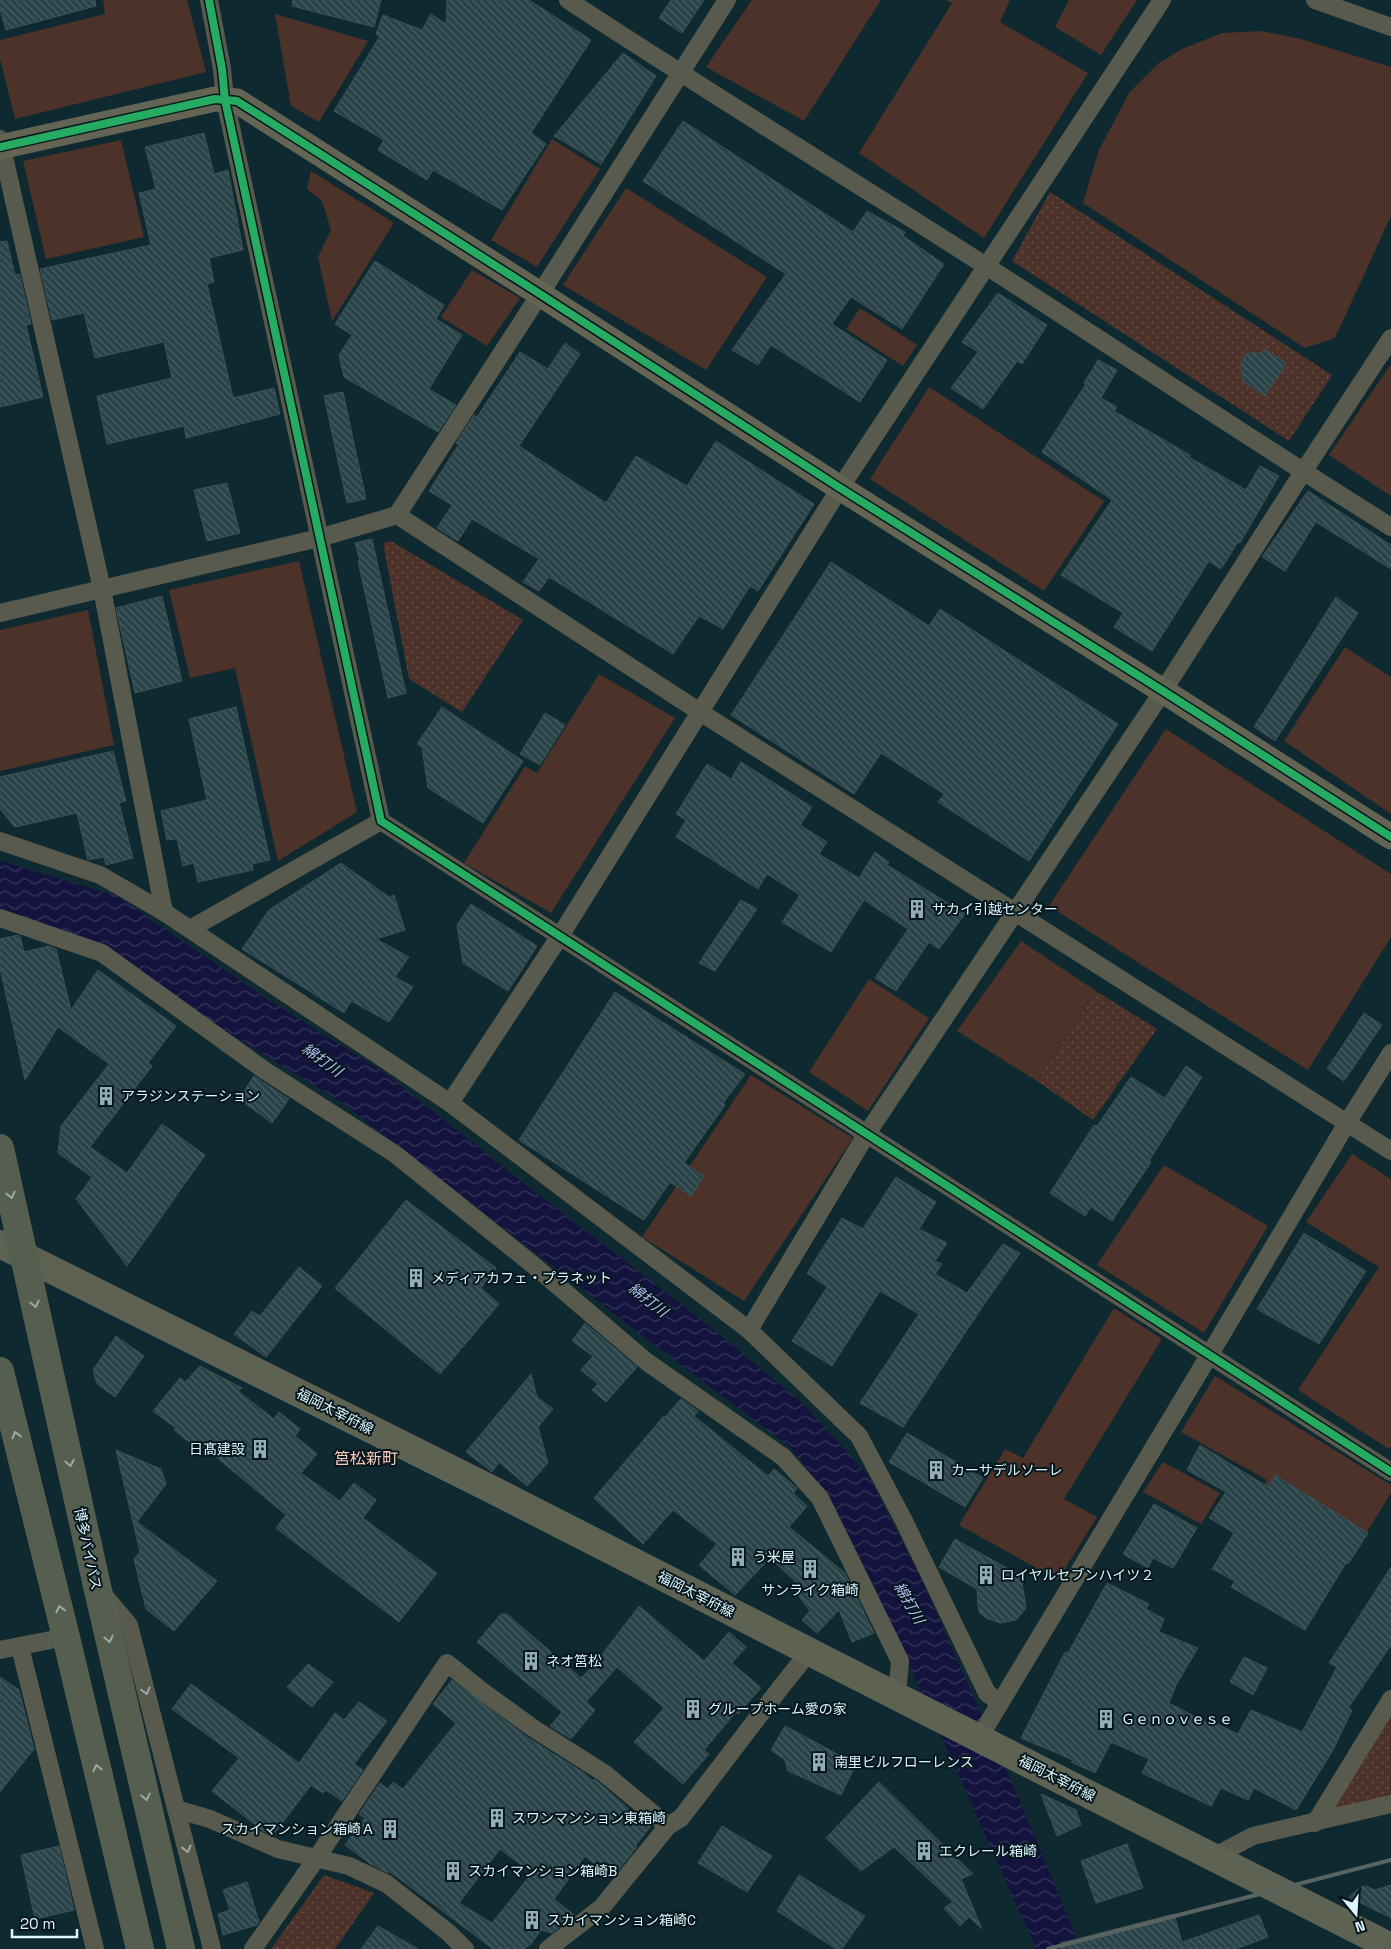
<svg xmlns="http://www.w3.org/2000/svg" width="1391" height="1949" viewBox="0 0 1391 1949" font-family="'Space Grotesk','Noto Sans JP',sans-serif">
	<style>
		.grass { fill: #4d3229 }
		.park { fill: url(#park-dots) }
		.water { fill: url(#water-waves) }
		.building { fill: url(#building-back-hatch); stroke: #3b5055; fill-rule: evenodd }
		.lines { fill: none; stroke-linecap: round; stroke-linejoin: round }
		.street { stroke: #595a4e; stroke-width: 18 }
		.secondary { stroke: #646454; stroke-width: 25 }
		.primary { stroke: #5e6253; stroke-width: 28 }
		.highway { stroke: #565e4f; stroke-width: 28 }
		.rail { stroke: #596461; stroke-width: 4 }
		.cycleway-casing { stroke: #05171c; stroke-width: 11 }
		.cycleway { stroke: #26ab63; stroke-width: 8 }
		.oneway { stroke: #9aaaa6 }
		.oneway2 { stroke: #9ba8a5 }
		.labels { text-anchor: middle; stroke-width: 4; stroke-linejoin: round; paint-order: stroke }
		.poi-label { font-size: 14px; fill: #ddf5fc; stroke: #05171c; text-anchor: start }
		.street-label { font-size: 14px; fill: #ddf5fc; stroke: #05171c }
		.water-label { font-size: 15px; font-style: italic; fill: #b9bff1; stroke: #05171c }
		.quarter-label { font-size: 16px; fill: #fccbbc; stroke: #05171c }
	</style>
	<defs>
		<pattern id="park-dots" width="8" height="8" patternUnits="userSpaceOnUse" patternTransform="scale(1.25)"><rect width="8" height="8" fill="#4d3229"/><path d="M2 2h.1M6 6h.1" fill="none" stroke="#665049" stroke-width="1.8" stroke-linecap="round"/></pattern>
		<pattern id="water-waves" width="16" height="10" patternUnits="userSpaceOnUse" patternTransform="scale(1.25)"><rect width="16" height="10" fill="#13133e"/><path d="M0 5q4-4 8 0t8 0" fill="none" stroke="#35365b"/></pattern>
		<pattern id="building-back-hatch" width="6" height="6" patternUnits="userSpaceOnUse" patternTransform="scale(1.25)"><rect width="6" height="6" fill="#294349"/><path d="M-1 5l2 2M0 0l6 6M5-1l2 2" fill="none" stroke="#485f64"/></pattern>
	</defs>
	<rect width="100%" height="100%" fill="#0e292f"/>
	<g class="grass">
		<polygon points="103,0 187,0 206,72 15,119 0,59 0,40 105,14"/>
		<polygon points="752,0 881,0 804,121 706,67"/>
		<polygon points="946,0 1010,0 1000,22 1088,73 984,238 859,153 952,3"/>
		<polygon points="1069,0 1137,0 1101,55 1055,27"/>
		<polygon points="275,14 368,41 319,122 291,106"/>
		<polygon points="1261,31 1301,39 1391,67 1391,216 1335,338 1305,348 1083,203 1099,150 1129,93 1159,63 1182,49 1222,33"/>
		<polygon points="552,139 600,169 537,267 491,240"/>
		<polygon points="121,140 144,237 46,259 23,161"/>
		<polygon points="311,171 394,223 332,321 318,257 331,230 322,201 307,189"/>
		<polygon points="626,188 767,277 706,370 563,285"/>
		<polygon points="472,270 520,298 487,346 441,317"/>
		<polygon points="860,308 917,345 903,366 846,329"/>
		<polygon points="1391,364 1391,496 1329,455"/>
		<polygon points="929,387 1104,501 1044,591 870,479"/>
		<polygon points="299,561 357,812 278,861 235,668 190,678 169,590"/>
		<polygon points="88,610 114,745 0,771 0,630"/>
		<polygon points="1345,647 1391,677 1391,814 1284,741"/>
		<polygon points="599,674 675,718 551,913 464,863 525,766 537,773"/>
		<polygon points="1166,729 1391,874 1391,937 1308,1070 1049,906"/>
		<polygon points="1021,941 1096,991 1037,1081 957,1031"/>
		<polygon points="869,979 929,1018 868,1111 809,1072"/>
		<polygon points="751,1075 853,1138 744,1301 642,1237"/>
		<polygon points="1352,1154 1391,1179 1391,1446 1389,1449 1298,1390 1379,1267 1306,1222"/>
		<polygon points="1164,1165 1268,1226 1204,1333 1097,1265"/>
		<polygon points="1114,1308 1162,1339 1064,1499 1097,1517 1058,1580 959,1525 1005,1449 1023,1458"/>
		<polygon points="1215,1376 1391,1485 1391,1493 1347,1564 1250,1507 1267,1480 1181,1432"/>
		<polygon points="1163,1462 1220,1493 1201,1524 1143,1492"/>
	</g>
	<g class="park">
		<polygon points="1050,192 1332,375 1289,441 1012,261"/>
		<polygon points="391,541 523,620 462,712 409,679 383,543"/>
		<polygon points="1096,991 1157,1029 1093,1120 1037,1081"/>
		<polygon points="1391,1712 1391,1796 1335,1811 1332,1805"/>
		<polygon points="324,1875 374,1893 335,1949 271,1949"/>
	</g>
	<polygon class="water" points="0,861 117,896 265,998 385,1073 518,1179 694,1314 801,1402 868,1475 921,1578 1019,1799 1081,1949 1036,1949 877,1592 827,1494 790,1447 634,1329 341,1102 224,1030 93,942 0,912"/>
	<g class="building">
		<polygon points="0,0 95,0 96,6 6,30 0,9"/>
		<polygon points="293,0 381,0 374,27 292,6"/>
		<polygon points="447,0 529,0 591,40 531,133 546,144 502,210 433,170 427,180 378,150 384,140 334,111 380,36 376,34 383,15 422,30 431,14 446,24"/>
		<polygon points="671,0 704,0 682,33 659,18"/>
		<polygon points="623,53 656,76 601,164 554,136"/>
		<polygon points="683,121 853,232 867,211 905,232 903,236 944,264 902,329 851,297 832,324 887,360 860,402 771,345 758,365 732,350 786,274 643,181"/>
		<polygon points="204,133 214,174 228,170 243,250 209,258 214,282 207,284 233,398 274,388 280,414 186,438 184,426 107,444 97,396 172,378 164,342 95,358 84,313 52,320 40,269 151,245 139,193 156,189 145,147"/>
		<polygon points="7,241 15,275 20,274 31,324 26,325 43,397 0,407 0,242"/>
		<polygon points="375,261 444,305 436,319 462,335 429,389 456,405 438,432 344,377 339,355 352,335 335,324"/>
		<polygon points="998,293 1047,325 1022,364 1017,361 983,409 951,388 978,352 962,342"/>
		<polygon points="565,343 580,354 519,446 606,503 636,456 687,486 716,441 814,504 758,591 750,586 723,629 699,616 673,654 549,577 539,591 523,582 539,559 472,519 458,541 437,528 452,505 429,491 459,444 456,443 474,415 477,417 520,352 548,369"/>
		<polygon points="1264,349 1286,363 1265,396 1243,381 1241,364 1245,355 1253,352 1259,354"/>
		<polygon points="1098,360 1117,370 1101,398 1117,407 1114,411 1190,455 1189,457 1246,490 1260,466 1279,476 1240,543 1238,542 1221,569 1209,561 1152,651 1114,627 1123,613 1061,575 1112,500 1042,452 1086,384 1084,383"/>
		<polygon points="343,392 366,499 347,503 324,396"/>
		<polygon points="227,483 240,533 207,541 194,490"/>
		<polygon points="1308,491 1391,545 1391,569 1316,522 1285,571 1262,557"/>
		<polygon points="372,539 406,693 388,698 358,561 360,561 355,543"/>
		<polygon points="831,562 929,626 940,609 1118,724 1029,861 938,802 944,794 881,753 854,794 731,715"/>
		<polygon points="162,596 182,681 135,693 116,608"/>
		<polygon points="1336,597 1358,613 1275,741 1254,727"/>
		<polygon points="236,707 270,860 252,864 253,870 198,882 194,863 183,866 177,839 167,840 161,811 207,800 189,719"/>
		<polygon points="442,707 523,761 483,823 428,788 422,747 417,744"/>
		<polygon points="545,713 565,725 540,765 520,754"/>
		<polygon points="113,751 126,801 119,803 133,858 106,865 104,857 88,860 77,813 15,827 0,809 0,777"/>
		<polygon points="741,762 812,807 800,825 827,842 819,854 859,878 875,852 889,862 887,865 965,914 939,949 929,942 896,991 875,978 908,929 864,900 831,952 782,922 800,895 767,874 758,889 676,837 686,820 676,814 707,764 731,779"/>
		<polygon points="341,863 389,897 394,895 405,930 376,939 409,957 395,977 413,987 389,1022 351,1001 344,1013 242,949 269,910"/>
		<polygon points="741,900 757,909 715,971 699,963"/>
		<polygon points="471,904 537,946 508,991 463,963 457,925"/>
		<polygon points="18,935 20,936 24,952 49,946 56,949 71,1010 98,970 176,1026 148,1063 152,1066 90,1147 127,1173 162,1124 205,1155 127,1266 76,1199 92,1177 58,1153 61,1126 109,1064 58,1027 25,1080 0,968 0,939"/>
		<polygon points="615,992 745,1074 723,1103 725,1105 684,1163 704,1176 691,1196 670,1182 644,1220 519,1140"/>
		<polygon points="1364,1013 1382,1025 1344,1081 1327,1069"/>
		<polygon points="1186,1066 1202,1077 1149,1161 1151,1162 1112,1221 1091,1207 1085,1216 1050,1193 1094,1125 1097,1126 1131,1077 1165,1098"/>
		<polygon points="254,1076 289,1099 272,1123 239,1099"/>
		<polygon points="896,1177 936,1202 919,1229 947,1243 935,1261 942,1264 935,1274 967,1293 1003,1244 1020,1253 985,1303 903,1427 860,1403 919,1314 880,1291 832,1366 792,1341 827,1287 807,1273 842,1218 863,1229"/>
		<polygon points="406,1200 496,1268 481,1288 499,1304 440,1374 335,1288"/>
		<polygon points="1304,1233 1366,1271 1319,1344 1257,1309"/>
		<polygon points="299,1267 322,1286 266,1357 234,1334 252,1311 260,1316"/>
		<polygon points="585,1323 637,1367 606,1402 592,1390 598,1384 581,1370 593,1356 572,1341"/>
		<polygon points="116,1336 144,1356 115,1397 97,1384 93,1370"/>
		<polygon points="200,1366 242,1388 238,1391 274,1419 279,1412 300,1429 295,1436 317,1454 301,1473 340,1501 354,1483 376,1500 363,1518 437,1573 399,1622 276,1528 286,1515 197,1441 193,1445 174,1430 176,1428 153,1411 180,1378 185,1382"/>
		<polygon points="531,1374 537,1397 553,1409 538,1427 548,1463 527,1486 499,1462 492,1472 466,1452"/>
		<polygon points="681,1399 698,1411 694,1416 768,1476 774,1469 797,1488 793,1493 807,1506 789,1527 845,1573 874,1633 852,1642 839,1610 817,1633 802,1620 810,1611 795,1591 799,1585 770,1558 735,1595 699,1565 717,1544 673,1510 643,1544 594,1498 664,1416 665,1417"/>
		<polygon points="907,1433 983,1478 965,1507 889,1462"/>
		<polygon points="1200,1445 1268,1487 1275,1475 1368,1533 1348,1564 1346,1563 1305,1630 1231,1587 1235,1581 1212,1569 1234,1533 1209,1518 1226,1492 1187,1470"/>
		<polygon points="116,1450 161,1469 166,1484 137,1522 217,1581 174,1631 146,1609 134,1559 140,1552"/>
		<polygon points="1154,1504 1197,1528 1173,1568 1153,1558 1148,1568 1123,1554"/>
		<polygon points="955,1539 1021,1576 1026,1608 1016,1620 1000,1623 986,1618 980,1613 978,1607 977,1589 939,1567"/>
		<polygon points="1391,1567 1391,1645 1348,1708 1352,1710 1333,1750 1296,1810 1254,1788 1248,1800 1221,1788 1211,1806 1142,1773 1149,1759 1111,1742 1095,1773 1071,1762 1073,1760 1021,1738 1065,1652 1068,1653 1107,1583 1149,1604 1146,1609 1164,1619 1159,1632 1198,1648 1176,1685 1169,1703 1211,1725 1213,1722 1238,1734 1251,1710 1302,1732 1337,1667 1329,1663"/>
		<polygon points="639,1606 704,1661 729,1632 746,1647 732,1663 761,1688 738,1714 736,1712 704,1750 709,1754 683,1784 634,1742 664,1708 617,1667 586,1702 595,1710 571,1739 550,1726 562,1712 477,1642 501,1614 507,1614 581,1678 594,1665"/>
		<polygon points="1244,1657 1267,1668 1253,1695 1230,1682"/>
		<polygon points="308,1664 333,1682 312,1707 287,1687"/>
		<polygon points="0,1677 19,1690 34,1749 0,1792"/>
		<path d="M452,1680L527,1737L584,1773L593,1781L594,1779L597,1781L631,1811L632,1810L651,1826L635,1846L637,1847L612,1878L585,1856L554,1899L574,1915L552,1933L541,1930L531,1944L524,1949H493L389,1871L388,1873L372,1865L345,1845L365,1818L359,1814L380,1783L388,1789L393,1782L403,1789L456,1723L433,1704ZM500,1849L532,1873L492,1923L459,1903Z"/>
		<polygon points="191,1684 299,1763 335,1713 344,1720 359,1702 387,1721 354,1764 363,1770 342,1801 326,1790 323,1793 311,1785 273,1835 263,1831 212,1791 239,1758 172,1709"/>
		<polygon points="785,1726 856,1764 841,1795 788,1771 785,1760 771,1750"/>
		<polygon points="879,1782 973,1874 961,1879 982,1929 969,1917 960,1926 944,1908 953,1902 894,1847 861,1871 826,1838"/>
		<polygon points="1041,1794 1076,1810 1081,1825 1057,1836"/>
		<polygon points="722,1826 772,1856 747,1892 698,1863"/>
		<polygon points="1127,1844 1143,1888 1096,1903 1081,1861"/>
		<polygon points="59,1846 74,1910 35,1919 21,1855"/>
		<polygon points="799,1875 865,1916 842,1949 836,1949 777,1911"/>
		<polygon points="247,1882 259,1922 257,1925 223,1935 218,1914 230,1910 223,1890"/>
		<polygon points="1391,1885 1391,1918 1349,1897 1361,1887 1366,1886 1375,1890"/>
		<polygon points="1174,1914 1182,1942 1259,1915 1268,1937 1236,1949 1061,1949 1061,1943"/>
		<polygon points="378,1926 418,1949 361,1949"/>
	</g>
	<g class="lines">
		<g class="street">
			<polyline points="209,0 222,69 225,100 381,821 1391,1472"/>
			<path d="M568,0C706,91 847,177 986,266C1122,353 1255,442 1391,527"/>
			<polyline points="1315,0 1391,27"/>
			<polyline points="0,139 102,589 164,912"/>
			<polyline points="397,515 540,294 727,0"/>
			<polyline points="0,613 319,538 397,515 700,712 1391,1151"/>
			<polyline points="0,841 100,875 164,912 450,1103 749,1330 859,1436 903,1519 987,1693 1000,1703"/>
			<polyline points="0,918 102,953 264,1070 395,1154 532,1264 647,1362 783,1457 820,1498 900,1661 897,1695"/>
			<polyline points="190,929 381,821"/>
			<polyline points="450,1103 560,936 840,488 1162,0"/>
			<polyline points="749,1330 866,1135 1163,691 1303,472 1391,338"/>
			<polyline points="102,1593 129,1625 212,1949"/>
			<polyline points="20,1647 95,1949"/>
			<polyline points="0,1650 66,1637"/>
			<polyline points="979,1738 1210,1354 1347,1123 1391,1053"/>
			<polyline points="176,1809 210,1819 278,1849 349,1866 387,1884 449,1933 465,1949"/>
			<polyline points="1315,1823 1391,1699"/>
			<polyline points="1213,1857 1253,1836 1391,1804"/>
			<polyline points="253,1949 316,1859 447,1663 482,1691 533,1728 604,1773 668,1826"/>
			<polyline points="548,1949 602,1907 668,1826 681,1818 781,1687 810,1651"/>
		</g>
		<polyline class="secondary" points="0,147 215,99 237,101 540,294 840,488 1163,691 1391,837"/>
		<polyline class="primary" points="0,1244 493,1490 1086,1793 1391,1947"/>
		<g class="highway">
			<polyline points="0,1148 97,1586 181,1949"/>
			<polyline points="0,1371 66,1637 140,1949"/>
		</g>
		<polyline class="rail" points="1048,1949 1391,1860"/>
		<g class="cycleway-casing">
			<g id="cycleway">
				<polyline points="209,0 222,69 225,100 381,821 1391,1472"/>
				<polyline points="0,147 215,99 237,101 540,294 840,488 1163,691 1391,837"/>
			</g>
		</g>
		<use href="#cycleway" class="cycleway"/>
	</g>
	<defs><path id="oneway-chevron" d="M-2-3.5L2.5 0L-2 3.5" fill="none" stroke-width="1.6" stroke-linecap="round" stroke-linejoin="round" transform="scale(1.25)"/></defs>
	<g class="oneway">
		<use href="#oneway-chevron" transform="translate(11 1195) rotate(77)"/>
		<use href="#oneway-chevron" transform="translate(35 1304) rotate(78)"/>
		<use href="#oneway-chevron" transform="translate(16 1435) rotate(-104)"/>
		<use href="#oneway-chevron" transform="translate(70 1463) rotate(78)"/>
		<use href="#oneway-chevron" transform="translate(60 1609) rotate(-104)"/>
		<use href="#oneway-chevron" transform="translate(109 1639) rotate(77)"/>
		<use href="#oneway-chevron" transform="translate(97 1768) rotate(-103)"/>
		<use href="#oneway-chevron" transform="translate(146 1797) rotate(77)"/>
	</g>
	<g class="oneway2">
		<use href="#oneway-chevron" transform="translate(146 1691) rotate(75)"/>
		<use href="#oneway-chevron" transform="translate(187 1849) rotate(76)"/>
	</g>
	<defs>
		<g id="building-bare" transform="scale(1.5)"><path d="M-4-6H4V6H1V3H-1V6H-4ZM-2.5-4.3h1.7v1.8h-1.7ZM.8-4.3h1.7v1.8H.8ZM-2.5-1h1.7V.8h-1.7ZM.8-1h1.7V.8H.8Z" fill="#95aeb4" stroke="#05171c" stroke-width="2.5" paint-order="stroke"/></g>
	</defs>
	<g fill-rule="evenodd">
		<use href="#building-bare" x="917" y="909"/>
		<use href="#building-bare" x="106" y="1096"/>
		<use href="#building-bare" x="416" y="1278"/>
		<use href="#building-bare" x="260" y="1449"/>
		<use href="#building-bare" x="936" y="1470"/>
		<use href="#building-bare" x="738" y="1557"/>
		<use href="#building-bare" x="810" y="1569"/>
		<use href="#building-bare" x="986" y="1575"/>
		<use href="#building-bare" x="531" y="1661"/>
		<use href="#building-bare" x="693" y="1709"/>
		<use href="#building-bare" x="1106" y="1719"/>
		<use href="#building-bare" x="819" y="1762"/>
		<use href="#building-bare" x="497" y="1818"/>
		<use href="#building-bare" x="390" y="1829"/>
		<use href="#building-bare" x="924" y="1851"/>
		<use href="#building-bare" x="453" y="1871"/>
		<use href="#building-bare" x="532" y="1920"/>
	</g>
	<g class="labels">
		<g class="poi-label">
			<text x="932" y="914">サカイ引越センター</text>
			<text x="121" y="1101">アラジンステーション</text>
			<text x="431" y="1283">メディアカフェ・プラネット</text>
			<text x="245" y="1454" text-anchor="end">日髙建設</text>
			<text x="951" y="1475">カーサデルソーレ</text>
			<text x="753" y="1562">う米屋</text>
			<text x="1001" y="1580">ロイヤルセブンハイツ２</text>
			<text x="810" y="1595" text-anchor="middle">サンライク箱崎</text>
			<text x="546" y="1666">ネオ筥松</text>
			<text x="708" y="1714">グループホーム愛の家</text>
			<text x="1121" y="1724">Ｇｅｎｏｖｅｓｅ</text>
			<text x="834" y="1767">南里ビルフローレンス</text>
			<text x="512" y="1823">スワンマンション東箱崎</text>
			<text x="375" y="1834" text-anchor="end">スカイマンション箱崎Ａ</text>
			<text x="939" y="1856">エクレール箱崎</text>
			<text x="468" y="1876">スカイマンション箱崎B</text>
			<text x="547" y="1925">スカイマンション箱崎C</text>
		</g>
		<g class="street-label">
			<text transform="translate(335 1411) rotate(27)" y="5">福岡太宰府線</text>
			<text transform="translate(88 1549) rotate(78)" y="5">博多バイパス</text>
			<text transform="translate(696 1594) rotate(27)" y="5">福岡太宰府線</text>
			<text transform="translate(1057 1778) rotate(27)" y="5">福岡太宰府線</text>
		</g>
		<g class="water-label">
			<text transform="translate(322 1060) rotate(36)" y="5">綿打川</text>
			<text transform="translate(648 1300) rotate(38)" y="5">綿打川</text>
			<text transform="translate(909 1603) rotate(60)" y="5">綿打川</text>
		</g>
		<g class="quarter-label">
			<text x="366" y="1464">筥松新町</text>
		</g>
	</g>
	<g transform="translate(1356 1914) rotate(162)" stroke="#05171c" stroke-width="4" paint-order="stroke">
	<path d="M0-4L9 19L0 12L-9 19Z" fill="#ddf5fc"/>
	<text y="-8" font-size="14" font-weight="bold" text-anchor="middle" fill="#ddf5fc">N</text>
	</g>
	<path d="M12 1929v8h65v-8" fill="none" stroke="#ddf5fc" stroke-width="2.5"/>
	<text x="20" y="1929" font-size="15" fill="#ddf5fc" stroke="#05171c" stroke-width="4" paint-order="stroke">20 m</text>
</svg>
